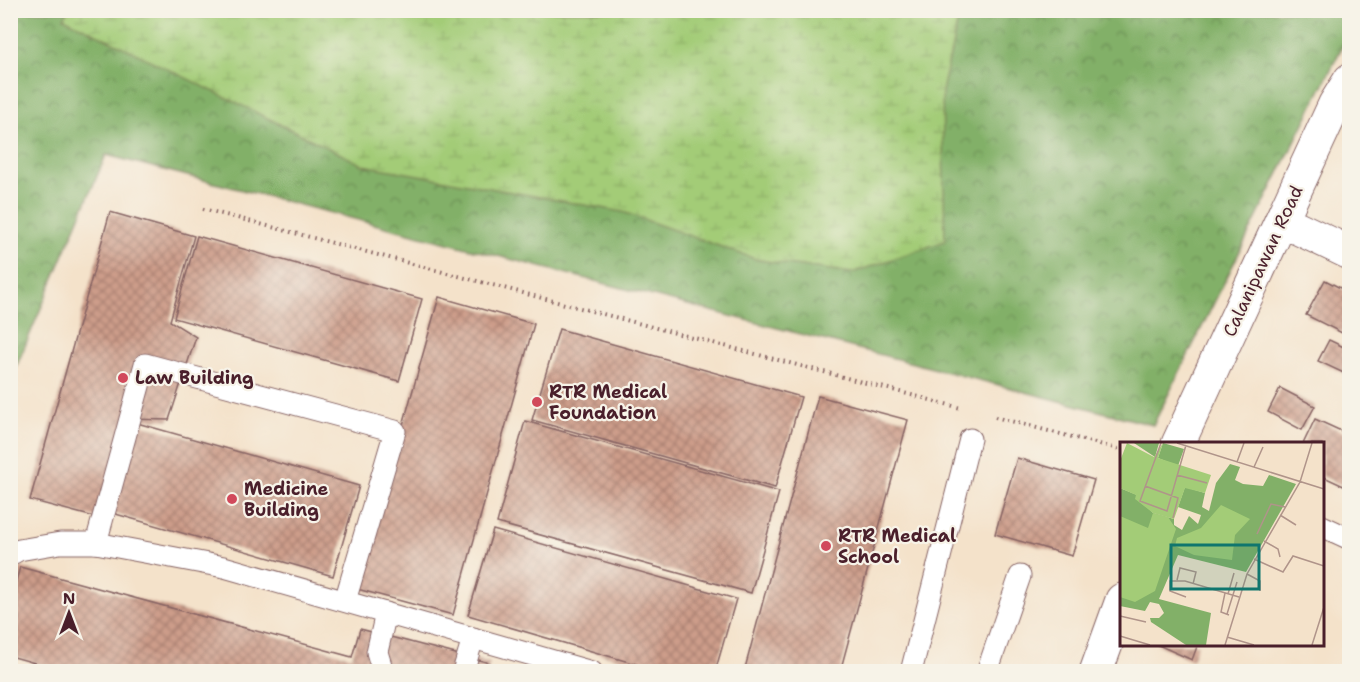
<svg xmlns="http://www.w3.org/2000/svg" width="1360" height="682" viewBox="0 0 1360 682" font-family="'Shantell Sans',sans-serif">
	<style>
		.forest { fill: url(#forest-crowns); stroke: #66684a; stroke-width: 1.5 }
		.wetland { fill: url(#wetland-marsh); stroke: #767651; stroke-width: 1.5 }
		.building { fill: url(#building-cross-hatch) }
		.lines { fill: none; stroke-linecap: round; stroke-linejoin: round }
		.service-casing { stroke: #866363; stroke-width: 23 }
		.minor-casing { stroke: #866363; stroke-width: 35 }
		.tertiary-casing { stroke: #866363; stroke-width: 35 }
		.path { stroke: #866363; stroke-width: 4; stroke-dasharray: 1.5 4.5; stroke-linecap: butt }
		.service { stroke: #fff; stroke-width: 21 }
		.minor { stroke: #fff; stroke-width: 33 }
		.tertiary { stroke: #fff; stroke-width: 33 }
		.poi-dot { fill: #d1495b; stroke: #f7f3e8; stroke-width: 2 }
		.labels { text-anchor: middle; stroke-width: 4.5; stroke-linejoin: round; paint-order: stroke }
		.street-label { font-size: 18px; fill: #4a1f2b; stroke: #f7f3e8 }
		.poi-label { font-size: 18px; font-weight: bold; fill: #4a1f2b; stroke: #f7f3e8; text-anchor: start }
		.inset-road { fill: none; stroke: #b0948a; stroke-width: 1.5 }
		.view { fill: #0f766e; fill-opacity: 0.15; stroke: #0f766e; stroke-width: 3 }
		.inset-edge { fill: none; stroke: #4a1f2b; stroke-width: 3 }
	</style>
	<defs>
		<pattern id="forest-crowns" width="20" height="18" patternUnits="userSpaceOnUse" patternTransform="scale(1.5)"><rect width="20" height="18" fill="#82b068"/><path d="M2 6a3 3 0 1 1 6 0M12 15a3 3 0 1 1 6 0" fill="none" stroke="#6c8f56"/></pattern>
		<pattern id="wetland-marsh" width="20" height="14" patternUnits="userSpaceOnUse" patternTransform="scale(1.5)"><rect width="20" height="14" fill="#a3cc77"/><path d="M1 5h8M5 5V1M11 12h8M15 12V8" fill="none" stroke="#8eaf67"/></pattern>
		<pattern id="building-cross-hatch" width="8" height="8" patternUnits="userSpaceOnUse" patternTransform="scale(1.5)"><rect width="8" height="8" fill="#cd9d8a"/><path d="M0 0l8 8M0 8l8-8" fill="none" stroke="#a87f71"/></pattern>
	</defs>
	<rect width="100%" height="100%" fill="#f7f3e8"/>
	<filter id="ink" filterUnits="userSpaceOnUse"><feTurbulence type="fractalNoise" baseFrequency=".0167" numOctaves="2"/><feDisplacementMap in="SourceGraphic" scale="12" xChannelSelector="R" yChannelSelector="G"/><feConvolveMatrix kernelMatrix="1 2 1 2 8 2 1 2 1" color-interpolation-filters="sRGB"/></filter>
	<filter id="wash" filterUnits="userSpaceOnUse"><feTurbulence type="fractalNoise" baseFrequency=".008" numOctaves="4" result="noise"/><feDisplacementMap in="SourceGraphic" scale="24" xChannelSelector="R" yChannelSelector="G"/><feGaussianBlur stdDeviation="1.35" result="paint"/><feColorMatrix in="noise" values="0 0 0 0 0 0 0 0 0 0 0 0 0 0 0 0 0 1.4 0 .05"/><feComposite in="paint" operator="in"/></filter>
	<g filter="url(#wash)">
		<rect width="100%" height="100%" fill="#f4e2ca"/>
		<polygon class="forest" points="11,11 1349,11 1349,33 1153,425 106,155 11,379"/>
		<polygon class="wetland" points="68,11 960,11 942,91 945,241 852,273 758,260 623,212 363,165 64,18"/>
		<g id="blocks">
			<g class="building">
				<polygon points="110,212 194,236 170,321 196,337 169,420 127,419 98,518 30,500"/>
				<polygon points="197,236 422,299 399,381 174,318"/>
				<polygon points="1325,280 1350,293 1350,337 1306,315"/>
				<polygon points="439,297 534,324 453,615 357,589"/>
				<polygon points="559,329 801,397 775,488 532,420"/>
				<polygon points="1329,340 1350,350 1350,376 1318,361"/>
				<polygon points="1280,388 1315,406 1302,430 1268,412"/>
				<polygon points="818,396 908,420 840,672 744,672"/>
				<polygon points="1315,419 1350,435 1350,489 1322,476 1322,444 1303,444"/>
				<polygon points="130,421 359,486 333,576 105,511"/>
				<polygon points="525,421 779,492 751,593 497,523"/>
				<polygon points="1017,458 1094,480 1072,556 995,534"/>
				<polygon points="493,530 736,599 715,672 663,672 468,615"/>
				<polygon points="20,567 352,657 360,629 490,663 487,672 67,672 10,656 10,602"/>
				<polygon points="1156,644 1198,644 1192,660"/>
			</g>
		</g>
	</g>
	<g filter="url(#ink)">
		<use href="#blocks" fill-opacity="0" stroke="#866363" stroke-width="1.5"/>
		<g class="lines">
			<g class="service-casing">
				<g id="service">
					<polyline points="1322,526 1350,539"/>
					<polyline points="96,543 145,364 395,431 345,601"/>
					<polyline points="10,555 19,550 60,543 96,543 224,567 592,672"/>
					<polyline points="383,672 377,652 386,613"/>
					<polyline points="463,672 473,638"/>
					<polyline points="911,672 970,439"/>
					<polyline points="987,672 1020,576"/>
				</g>
			</g>
			<g class="minor-casing">
				<polyline id="minor" points="1283,221 1350,253"/>
			</g>
			<g class="tertiary-casing">
				<g id="tertiary">
					<polyline points="1178,444 1335,104 1350,80"/>
					<polyline points="1096,672 1122,600"/>
				</g>
			</g>
			<g class="path">
				<polyline points="203,209 961,408"/>
				<polyline points="995,417 1122,450"/>
			</g>
			<use href="#service" class="service"/>
			<use href="#minor" class="minor"/>
			<use href="#tertiary" class="tertiary"/>
		</g>
	</g>
	<g class="poi-dot">
		<circle cx="123" cy="378" r="6"/>
		<circle cx="537" cy="402" r="6"/>
		<circle cx="232" cy="499" r="6"/>
		<circle cx="826" cy="546" r="6"/>
	</g>
	<g class="labels">
		<g class="street-label">
			<text transform="translate(1263 261) rotate(-65)" y="6">Calanipawan Road</text>
		</g>
		<g class="poi-label">
			<text x="135" y="384">Law Building</text>
			<text x="549" y="398">RTR Medical<tspan x="549" dy="21">Foundation</tspan></text>
			<text x="244" y="495">Medicine<tspan x="244" dy="21">Building</tspan></text>
			<text x="838" y="542">RTR Medical<tspan x="838" dy="21">School</tspan></text>
		</g>
	</g>
	<g transform="translate(1120 442)">
		<rect width="204" height="204" fill="#f4e2ca"/>
		<path d="M14,1H39L35,15ZM43,1L64,7L58,24L38,16ZM110,22L120,25L115,38L123,42L143,44L149,33L176,42L126,130L58,113L39,157L91,171L86,203H66L31,180L30,176H39L44,171L39,162L30,160L25,169L0,164V46L17,53L33,71L54,77V83L62,88L69,74L78,82L81,73L58,65L65,45L85,51L82,65L89,69L96,41Z" fill="#82b068"/>
		<path d="M101,63L130,77L115,93L112,118L74,113L55,104L57,96L81,86ZM33,71L48,75L56,87L35,149L15,160L0,155V74L28,86Z" fill="#a3cc77"/>
		<path d="M7,1L34,15L43,1L38,16L91,33L85,51L65,46L54,77L33,71L15,57L16,53L0,46V19Z" fill="#a3cc77"/>
		<path class="inset-road" d="M41,1L20,59L47,69L66,3M57,1L204,47M117,20L124,1M134,25L143,5M57,33L87,41M25,44L58,56L53,76M160,73L176,83M137,92L151,62L165,65M144,99L158,107L160,115M134,117L163,130L173,114L204,124M204,121V146M127,132L140,139V149M57,138L60,126L76,130L73,142M105,151L101,170L109,173M108,152L114,131M66,155L50,149V139H65L119,155M107,172L117,140M0,174L26,180M0,194L30,203M107,195L134,203M105,203L127,132L180,40L192,1M192,203L204,165"/>
		<path class="view" d="M51,103H139V147H51Z"/>
		<rect width="204" height="204" class="inset-edge"/>
	</g>
	<rect width="1360" height="682" fill="none" stroke="#f7f3e8" stroke-width="36"/>
	<g transform="translate(69 613)" stroke="#f7f3e8" stroke-width="4.5" paint-order="stroke">
	<path d="M0-4.5L10 22L0 15L-10 22Z" fill="#4a1f2b"/>
	<text y="-9" font-size="16" font-weight="bold" text-anchor="middle" fill="#4a1f2b">N</text>
	</g>
</svg>
